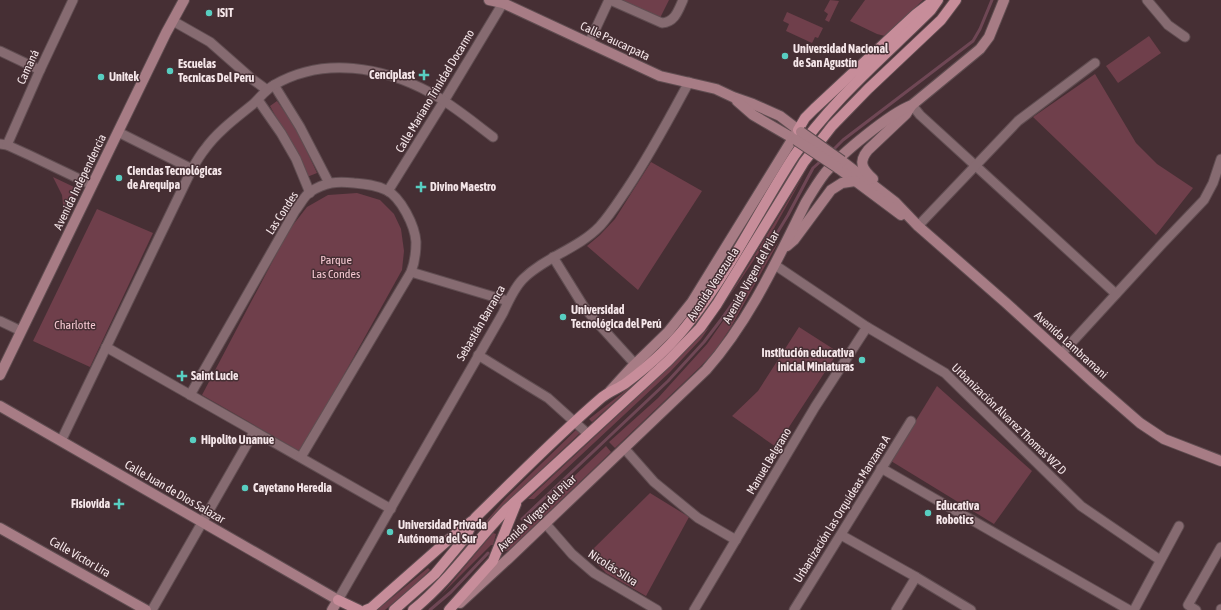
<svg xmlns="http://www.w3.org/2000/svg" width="1221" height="610" viewBox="0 0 1221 610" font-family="'Asap Condensed',sans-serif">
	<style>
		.green { fill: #6f3f4b }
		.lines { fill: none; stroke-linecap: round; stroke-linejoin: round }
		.stream { stroke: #6f4755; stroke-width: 3 }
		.street-casing { stroke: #604d51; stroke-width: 11 }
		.secondary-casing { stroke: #604d51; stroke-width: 12 }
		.primary-casing { stroke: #604d51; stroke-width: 12 }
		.street { stroke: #866b71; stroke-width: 9 }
		.secondary { stroke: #a77c85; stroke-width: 10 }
		.primary { stroke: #c78d9a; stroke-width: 10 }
		.secondary-bridge-casing { stroke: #604d51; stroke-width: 12; stroke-linecap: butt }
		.secondary-bridge { stroke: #a77c85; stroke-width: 10 }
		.poi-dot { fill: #58cec1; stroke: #462f34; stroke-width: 1.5 }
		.labels { text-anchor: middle; stroke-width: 3; stroke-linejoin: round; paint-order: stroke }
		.poi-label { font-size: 12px; font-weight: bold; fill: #f5e6e9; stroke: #462f34; text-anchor: start }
		.street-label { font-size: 12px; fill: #f5e6e9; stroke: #462f34 }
		.park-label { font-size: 12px; fill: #f6c9d2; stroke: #462f34 }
	</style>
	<rect width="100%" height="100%" fill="#462f34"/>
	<g class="green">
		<polygon points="621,0 669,0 660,18"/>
		<polygon points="830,0 839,1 829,22 825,20 828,14 824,11"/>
		<polygon points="865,0 923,0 885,36 877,34 850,21"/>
		<polygon points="787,12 823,28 818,38 815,37 812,43 786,31 789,24 783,21"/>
		<polygon points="1149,36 1161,53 1118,83 1106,66"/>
		<polygon points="1095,74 1136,143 1157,164 1193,188 1156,235 1033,117"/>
		<polygon points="277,101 296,128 317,173 307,177 286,135 270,106"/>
		<polygon points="651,162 702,191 638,290 587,246 600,235 615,219"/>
		<polygon points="805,173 768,239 727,300"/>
		<polygon points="53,177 74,187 76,191 64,214 62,195"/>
		<polygon points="357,193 380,200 394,214 401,229 404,251 402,270 301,452 202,395 289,230 307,207 328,195"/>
		<polygon points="97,209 153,233 90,367 33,341"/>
		<polygon points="779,241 731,327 715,351 700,367 615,448 609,442 658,398 707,344"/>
		<polygon points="710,326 701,339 670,372 534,499 528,499 675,362"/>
		<polygon points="799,327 838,352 776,447 732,416 758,391"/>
		<polygon points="639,380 592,422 589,419"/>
		<polygon points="937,386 1032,471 994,524 891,461"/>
		<polygon points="577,429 580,433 507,502 476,533 506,498"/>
		<polygon points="606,446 611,452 510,549 507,551 504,550 503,548 504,545 532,519 531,517"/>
		<polygon points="650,493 689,517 646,596 606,573 588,554"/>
		<polygon points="493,533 496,534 493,545 491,545 441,595"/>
		<polygon points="428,568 430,570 413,586 385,610 377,610"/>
	</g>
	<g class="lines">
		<g class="stream">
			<polyline points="832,151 843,140 973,41 980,29 992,0"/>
			<polyline points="522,519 668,381 704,342 720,321 745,286 788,215 813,168 822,160"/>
			<polyline points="430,610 451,592 488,553"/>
		</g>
		<g class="street-casing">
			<g id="street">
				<path d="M610,0L662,23C675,22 678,11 683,0"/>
				<polyline points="1147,0 1168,25 1185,37"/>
				<polyline points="173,21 210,42 252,79 267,90"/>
				<polyline points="589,43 609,0"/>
				<polyline points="0,51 40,70"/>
				<polyline points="274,85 300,127 329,183"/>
				<polyline points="258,100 281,133 296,159 310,193"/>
				<polyline points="912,105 920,115 1116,294"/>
				<polyline points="118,132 192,169"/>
				<polyline points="0,144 7,145 29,155 92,185"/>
				<polyline points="7,145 40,70 73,0"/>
				<polyline points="388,191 444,101 503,3"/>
				<polyline points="918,226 1018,121 1095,63"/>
				<polyline points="553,257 584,307 594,319 635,364"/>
				<polyline points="775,265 867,327 945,373 1081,506 1160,560"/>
				<polyline points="411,272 508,301"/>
				<polyline points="0,321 21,331"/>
				<polyline points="106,347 391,509"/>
				<polyline points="1062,353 1162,244 1204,200 1213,183 1221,159"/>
				<polyline points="478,355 548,398 588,434"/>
				<path d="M190,395L295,211C300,205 304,196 310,192C325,182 337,181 354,183C365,184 376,185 386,190C401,197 415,226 416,242C416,252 415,262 411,272L301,457"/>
				<path d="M61,441L192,169C196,162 200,155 205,149C217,132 236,118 252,105C259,99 265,90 274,85C324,56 383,67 431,93C453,105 473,122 493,137"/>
				<polyline points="624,448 654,482 698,518 736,540"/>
				<polyline points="881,468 1129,610"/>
				<polyline points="545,523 572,554 594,573 657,610"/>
				<polyline points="841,535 916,577 971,610"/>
				<path d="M338,600L503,313C508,302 514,288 523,279C545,257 578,249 600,226C610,215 618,202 627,189C650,155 669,119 689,82"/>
				<polyline points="152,610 254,432"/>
				<polyline points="694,610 815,407 867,327"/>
				<polyline points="794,610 911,421"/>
				<polyline points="896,610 916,577"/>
				<polyline points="1134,610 1179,526"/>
				<polyline points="1196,610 1188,605 1221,547"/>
				<polyline points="1221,610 1221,609"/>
			</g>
		</g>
		<g class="secondary-casing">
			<g id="secondary">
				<polyline points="489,0 503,3 660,76 716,89 733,97 753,104 780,116 801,132"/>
				<polyline points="737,101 753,115 796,140"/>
				<polyline points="842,161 895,202 918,226 1005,302 1094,383 1140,423 1164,439 1221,461"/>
				<polyline points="838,168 901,215"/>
				<path d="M873,179C862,169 858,162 868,150L906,114L911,106"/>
				<polyline points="787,246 794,240 831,190 842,183 855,181"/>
				<polyline points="0,375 166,33 184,0"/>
				<polyline points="610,391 631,368 668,332 692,302 798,130"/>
				<polyline points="0,406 338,600 332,610"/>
				<polyline points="0,528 146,610"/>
				<path d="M460,603L509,558L706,370C750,320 777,260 806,202C812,192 818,182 825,173C841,154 889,114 912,105L980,49L989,37L1004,0"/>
			</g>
		</g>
		<g class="primary-casing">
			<g id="primary">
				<polyline points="798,130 805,118 814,109 916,14 933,1"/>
				<polyline points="338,600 359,610"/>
				<polyline points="366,610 371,608 447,541 472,521"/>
				<path d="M394,610L435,574L465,538L475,518C516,478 557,436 600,399C609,391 618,389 626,383C650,365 673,344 691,320C731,269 759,210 794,156C831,101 884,57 931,10L938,0"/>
				<path d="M413,610C449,581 474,543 506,510L668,361L700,328L717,304L804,162L832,126L868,89L941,20L956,0"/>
				<polyline points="449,610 493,561 516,504"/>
			</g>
		</g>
		<use href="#street" class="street"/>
		<use href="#secondary" class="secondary"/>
		<use href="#primary" class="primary"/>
		<g class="secondary-bridge-casing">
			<g id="secondary-bridge">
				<polyline points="801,132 842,161"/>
				<polyline points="796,140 838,168"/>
			</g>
		</g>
		<use href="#secondary-bridge" class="secondary-bridge"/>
	</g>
	<g class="poi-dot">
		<circle cx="209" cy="13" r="4"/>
		<circle cx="785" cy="56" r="4"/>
		<circle cx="170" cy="71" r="4"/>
		<path d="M422 69h4v4h4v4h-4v4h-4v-4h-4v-4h4z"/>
		<circle cx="101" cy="77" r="4"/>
		<circle cx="119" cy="178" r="4"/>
		<path d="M419 181h4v4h4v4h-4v4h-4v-4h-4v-4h4z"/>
		<circle cx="563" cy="317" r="4"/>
		<circle cx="862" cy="360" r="4"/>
		<path d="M180 370h4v4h4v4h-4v4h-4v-4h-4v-4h4z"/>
		<circle cx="193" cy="440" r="4"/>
		<circle cx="245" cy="488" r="4"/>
		<path d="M117 498h4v4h4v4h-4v4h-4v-4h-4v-4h4z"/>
		<circle cx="928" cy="513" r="4"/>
		<circle cx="390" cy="532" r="4"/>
	</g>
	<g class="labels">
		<g class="poi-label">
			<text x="217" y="17">ISIT</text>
			<text x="793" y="53">Universidad Nacional<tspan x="793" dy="14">de San Agustín</tspan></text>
			<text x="178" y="68">Escuelas<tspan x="178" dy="14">Tecnicas Del Peru</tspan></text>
			<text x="415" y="79" text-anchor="end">Cenciplast</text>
			<text x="109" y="81">Unitek</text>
			<text x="127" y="175">Ciencias Tecnológicas<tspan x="127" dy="14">de Arequipa</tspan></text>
			<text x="430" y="191">Divino Maestro</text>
			<text x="571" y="314">Universidad<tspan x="571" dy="14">Tecnológica del Perú</tspan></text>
			<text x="854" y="357" text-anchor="end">Institución educativa<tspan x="854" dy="14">inicial Miniaturas</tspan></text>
			<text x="191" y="380">Saint Lucie</text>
			<text x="201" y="444">Hipolito Unanue</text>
			<text x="253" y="492">Cayetano Heredia</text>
			<text x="110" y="508" text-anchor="end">Fisiovida</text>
			<text x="936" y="510">Educativa<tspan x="936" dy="14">Robotics</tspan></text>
			<text x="398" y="529">Universidad Privada<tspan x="398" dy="14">Autónoma del Sur</tspan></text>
		</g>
		<g class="street-label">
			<text transform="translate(615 41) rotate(25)" y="4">Calle Paucarpata</text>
			<text transform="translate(28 67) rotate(-65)" y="4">Camaná</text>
			<text transform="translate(435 91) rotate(-59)" y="4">Calle Mariano Trinidad Docarmo</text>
			<text transform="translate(80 182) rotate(-64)" y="4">Avenida Independencia</text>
			<text transform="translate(282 213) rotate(-57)" y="4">Las Condes</text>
			<text transform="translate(751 277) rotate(-61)" y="4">Avenida Virgen del Pilar</text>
			<text transform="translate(713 284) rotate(-57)" y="4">Avenida Venezuela</text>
			<text transform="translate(481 323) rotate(-60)" y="4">Sebastián Barranca</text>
			<text transform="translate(1071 345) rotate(42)" y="4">Avenida Lambramani</text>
			<text transform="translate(1009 419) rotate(44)" y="4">Urbanización Alvarez Thomas WZ D</text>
			<text transform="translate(769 461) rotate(-59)" y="4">Manuel Belgrano</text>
			<text transform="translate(175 492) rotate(30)" y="4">Calle Juan de Dios Salazar</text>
			<text transform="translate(842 509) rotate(-58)" y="4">Urbanización las Orquídeas Manzana A</text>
			<text transform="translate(537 513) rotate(-44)" y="4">Avenida Virgen del Pilar</text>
			<text transform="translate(80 557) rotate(30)" y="4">Calle Víctor Lira</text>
			<text transform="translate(613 568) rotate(33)" y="4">Nicolás SIlva</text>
		</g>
		<g class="park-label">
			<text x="336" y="264">Parque<tspan x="336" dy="14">Las Condes</tspan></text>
			<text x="75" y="329">Charlotte</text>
		</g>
	</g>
</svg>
